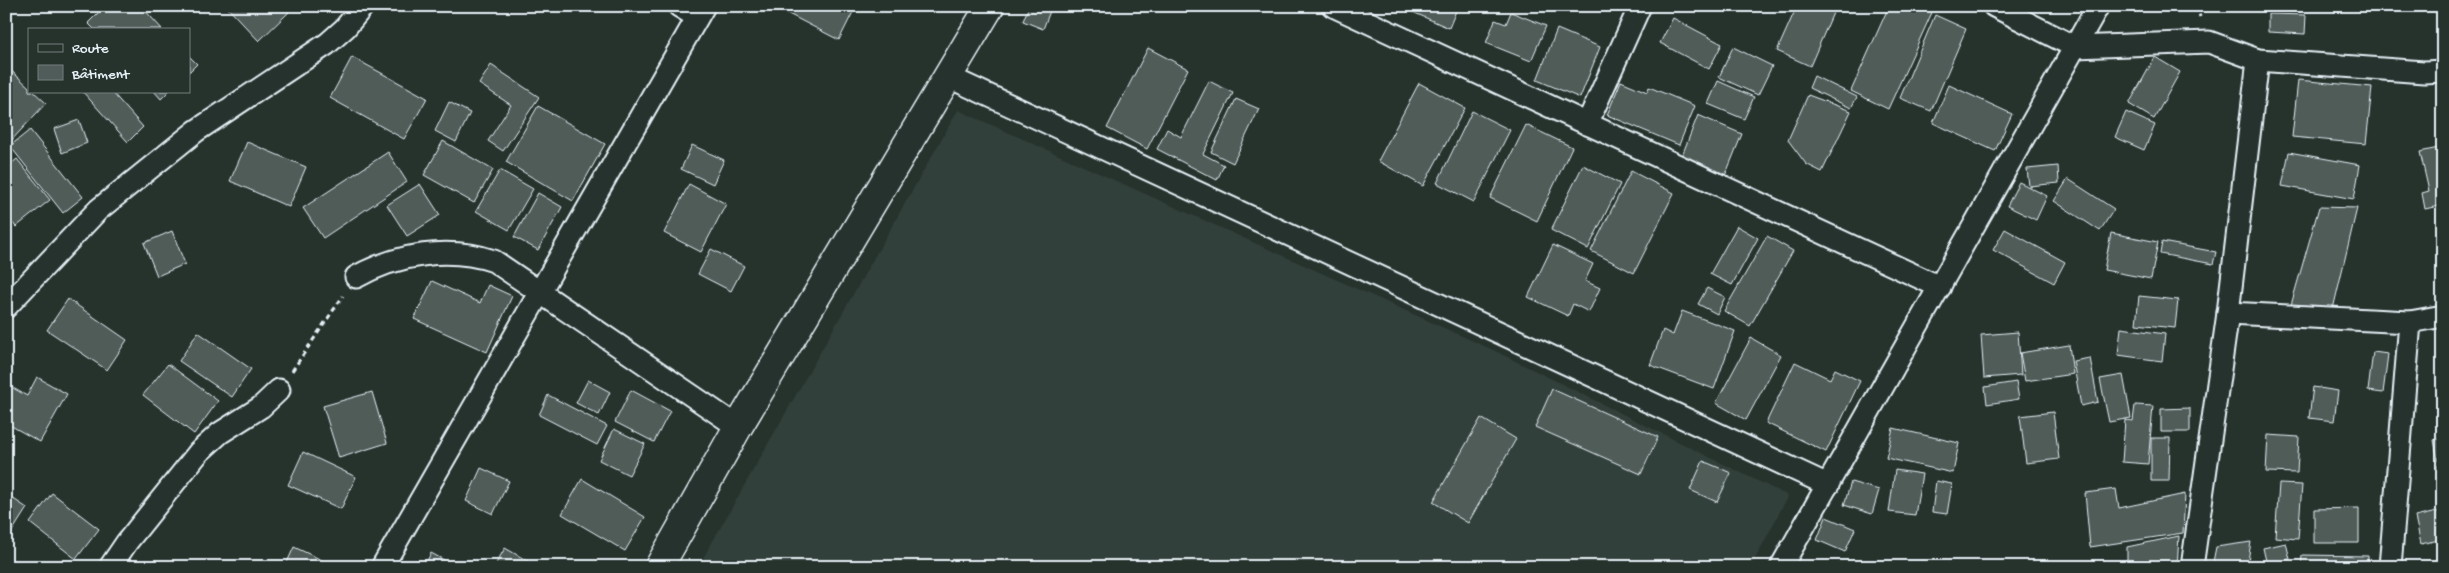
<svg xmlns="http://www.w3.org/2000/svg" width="2449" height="573" viewBox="0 0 2449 573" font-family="'Gochi Hand',sans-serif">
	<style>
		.built { fill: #333f3a }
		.building { fill: #505c59; stroke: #e8f1f8 }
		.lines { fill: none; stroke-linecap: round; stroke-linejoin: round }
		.street-casing { stroke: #e8f1f8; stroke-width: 25 }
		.secondary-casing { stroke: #e8f1f8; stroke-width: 31 }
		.path { stroke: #e8f1f8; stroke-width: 3; stroke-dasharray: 5 4; stroke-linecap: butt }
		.street { stroke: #26332d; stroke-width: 21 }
		.secondary { stroke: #26332d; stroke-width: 28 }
	</style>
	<rect width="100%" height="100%" fill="#26332d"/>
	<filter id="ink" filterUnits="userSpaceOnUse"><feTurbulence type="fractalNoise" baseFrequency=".02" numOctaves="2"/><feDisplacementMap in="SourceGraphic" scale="10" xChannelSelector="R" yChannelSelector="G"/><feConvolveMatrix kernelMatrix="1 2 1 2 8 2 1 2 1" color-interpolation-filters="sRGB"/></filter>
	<g filter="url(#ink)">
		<polygon class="built" points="958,110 1491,349 1788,496 1751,567 698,567"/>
		<g class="building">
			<polygon points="105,6 141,6 162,29 94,29 88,23"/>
			<polygon points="226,6 284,6 289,12 259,41"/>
			<polygon points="773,6 856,6 839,40"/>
			<polygon points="1029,6 1052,6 1043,29 1023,21"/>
			<polygon points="1399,6 1458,6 1449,28"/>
			<polygon points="1797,6 1836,6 1810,66 1777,51"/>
			<polygon points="1889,6 1934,8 1888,109 1851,91"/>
			<polygon points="1511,12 1546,26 1531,61 1486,43 1495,20 1506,24"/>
			<polygon points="2268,14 2306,15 2305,34 2268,32"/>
			<polygon points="1935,15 1966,29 1931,111 1900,98"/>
			<polygon points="1673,18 1722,44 1709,69 1660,43"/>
			<polygon points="1557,29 1600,47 1580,98 1537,80"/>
			<polygon points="1733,47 1772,66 1758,95 1719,77"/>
			<polygon points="1148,48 1188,69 1147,149 1107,128"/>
			<polygon points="189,56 197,64 189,72"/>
			<polygon points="352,57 427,98 404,139 330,98"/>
			<polygon points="2155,57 2180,72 2154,119 2129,104"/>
			<polygon points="491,65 539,97 503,151 488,141 511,105 479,84"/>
			<polygon points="6,66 29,87 29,91 33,91 46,103 9,143 6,140"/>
			<polygon points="1814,76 1857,97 1851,108 1809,88"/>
			<polygon points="2298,80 2372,87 2366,144 2292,137"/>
			<polygon points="1209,81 1233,93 1203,154 1224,165 1217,180 1157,149 1167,129 1181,137"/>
			<polygon points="1621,81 1647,92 1649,87 1695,106 1679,145 1607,115"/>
			<polygon points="1718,81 1754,97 1744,119 1708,104"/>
			<polygon points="1419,83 1465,108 1423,186 1378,161"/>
			<polygon points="1949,85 2012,114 1995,151 1933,123"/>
			<polygon points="82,91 111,91 143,127 128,142"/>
			<polygon points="154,91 169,91 161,99"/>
			<polygon points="1808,95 1851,111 1822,172 1806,164 1788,140"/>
			<polygon points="1236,99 1259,109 1233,163 1211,152"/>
			<polygon points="449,102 470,113 456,142 435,131"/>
			<polygon points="538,106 605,144 573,201 506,162"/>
			<polygon points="1472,111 1510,130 1474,202 1437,183"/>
			<polygon points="2126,112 2155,125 2144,150 2115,137"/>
			<polygon points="1698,115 1742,134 1725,176 1681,158"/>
			<polygon points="79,120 87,143 62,153 54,129"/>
			<polygon points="1526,125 1572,147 1537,221 1490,198"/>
			<polygon points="30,130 83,197 63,213 10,146"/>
			<polygon points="443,141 493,170 474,203 424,175"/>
			<polygon points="247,142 306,167 289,207 230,181"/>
			<polygon points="692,145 724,160 713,184 681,169"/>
			<polygon points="2443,147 2443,205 2425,209 2422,193 2429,191 2420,152"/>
			<polygon points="388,152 407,182 323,238 303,208"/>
			<polygon points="2289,152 2360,165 2354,199 2282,186"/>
			<polygon points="17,159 50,200 16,227 6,215 6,168"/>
			<polygon points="1583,165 1620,184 1588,249 1551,230"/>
			<polygon points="2058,166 2059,183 2029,186 2027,169"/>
			<polygon points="500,170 533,189 509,230 476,211"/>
			<polygon points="1631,171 1674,193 1634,273 1591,251"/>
			<polygon points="2068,179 2114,209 2100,231 2054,201"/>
			<polygon points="2019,182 2047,196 2036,220 2007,206"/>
			<polygon points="420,184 440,215 407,236 387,205"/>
			<polygon points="689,184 726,204 701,252 664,233"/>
			<polygon points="538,193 562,207 538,250 514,237"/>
			<polygon points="2319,207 2357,208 2333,309 2291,305"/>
			<polygon points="1737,226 1758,238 1732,285 1710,274"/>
			<polygon points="2005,229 2065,262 2054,283 1993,250"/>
			<polygon points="172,231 185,264 157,276 144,243"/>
			<polygon points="2111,233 2158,242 2151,279 2104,270"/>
			<polygon points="1767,236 1793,251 1750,326 1724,311"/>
			<polygon points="2162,242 2216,252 2213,264 2160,254"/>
			<polygon points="1553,245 1593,264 1585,281 1600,288 1589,312 1573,304 1568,316 1528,297"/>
			<polygon points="711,249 744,266 731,291 698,274"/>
			<polygon points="432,281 480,303 488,285 512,296 487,352 414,319"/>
			<polygon points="1707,288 1725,297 1717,314 1698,304"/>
			<polygon points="2139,296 2178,300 2175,328 2136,324"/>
			<polygon points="68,299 127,340 107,370 47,330"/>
			<polygon points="1682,311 1735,331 1714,389 1650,365 1663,330 1673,335"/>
			<polygon points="2121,328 2165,334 2162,361 2118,355"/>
			<polygon points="198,332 251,369 232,397 179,361"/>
			<polygon points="2018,332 2021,375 1984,378 1981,335"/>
			<polygon points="1751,338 1781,355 1746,420 1716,403"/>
			<polygon points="2069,345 2073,374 2025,381 2020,353"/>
			<polygon points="2373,352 2388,354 2383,393 2368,391"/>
			<polygon points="2090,358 2098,402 2081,406 2073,361"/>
			<polygon points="1795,362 1830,379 1835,369 1860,381 1826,452 1766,423"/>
			<polygon points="168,364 218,401 194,434 143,395"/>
			<polygon points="2123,375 2131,418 2109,422 2100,379"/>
			<polygon points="37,377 67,394 40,442 6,423 6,384 27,396"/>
			<polygon points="588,380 610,392 599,415 576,403"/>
			<polygon points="2016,382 2019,399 1987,404 1985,387"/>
			<polygon points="2313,387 2338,391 2334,421 2309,418"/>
			<polygon points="1552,389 1658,437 1641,474 1535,427"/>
			<polygon points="631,390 670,411 654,442 615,422"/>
			<polygon points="372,392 387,443 339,458 323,406"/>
			<polygon points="548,395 607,426 597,445 539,415"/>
			<polygon points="2135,405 2153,406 2148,464 2122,462 2125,420 2133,421"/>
			<polygon points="2190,408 2190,432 2161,432 2161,409"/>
			<polygon points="2053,412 2059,459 2026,463 2020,416"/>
			<polygon points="1481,418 1516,439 1468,523 1433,502"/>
			<polygon points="1893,428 1959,443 1953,473 1886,458"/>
			<polygon points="614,429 645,444 629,475 599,460"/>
			<polygon points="2268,435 2299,437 2297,473 2266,472"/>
			<polygon points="2151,438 2170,438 2169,481 2151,481"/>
			<polygon points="2443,438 2443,461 2438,461 2434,440"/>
			<polygon points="303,452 356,477 341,509 288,485"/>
			<polygon points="1703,461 1731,473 1717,502 1690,490"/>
			<polygon points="2443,465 2443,493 2437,466"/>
			<polygon points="481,468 509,481 493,514 466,501"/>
			<polygon points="1895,470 1922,474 1915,515 1889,512"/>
			<polygon points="582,479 645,517 625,551 562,514"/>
			<polygon points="1936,481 1952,484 1947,514 1932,512"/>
			<polygon points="1851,482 1879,490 1872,514 1844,505"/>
			<polygon points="2279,484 2302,485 2298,539 2275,537"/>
			<polygon points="2116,489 2119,508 2185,494 2183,533 2090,547 2085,493"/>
			<polygon points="52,493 99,529 76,559 30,523"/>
			<polygon points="6,494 27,508 6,541"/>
			<polygon points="2359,508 2359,543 2314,543 2314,509"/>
			<polygon points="2441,511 2443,539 2421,544 2415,517"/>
			<polygon points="1826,517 1855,529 1845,552 1817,540"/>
			<polygon points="2179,536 2177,567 2127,567 2127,547"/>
			<polygon points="2251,542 2247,567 2212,567 2216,547"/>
			<polygon points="2286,543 2290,559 2267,565 2263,548"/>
			<polygon points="294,547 326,562 324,567 285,567"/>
			<polygon points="505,548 533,564 531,567 494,567"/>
			<polygon points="431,553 457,567 424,567"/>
			<polygon points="2302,555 2368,556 2368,567 2301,567"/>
			<polygon points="1923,561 1924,567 1901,567"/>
		</g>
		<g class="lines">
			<g class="street-casing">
				<g id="street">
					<polyline points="679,6 697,17"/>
					<polyline points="1333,6 1940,287"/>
					<polyline points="1994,6 2075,47 2209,42 2258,60 2424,72 2443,71"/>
					<polyline points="949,77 1828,485"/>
					<polyline points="1587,124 1640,6"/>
					<path d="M356,277C397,254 449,246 494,261L738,427"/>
					<polyline points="6,307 98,210 196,131 327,44 345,28 363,6"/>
					<polyline points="2228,313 2410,322 2443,316"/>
					<polyline points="110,567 127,542 199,452 220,433 261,407 279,390"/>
					<polyline points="382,567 704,6"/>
					<polyline points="1781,567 2098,6"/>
					<polyline points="2192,567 2228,313 2258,60"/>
					<polyline points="2390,567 2410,322"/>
				</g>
			</g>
			<g class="secondary-casing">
				<polyline id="secondary" points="659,567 738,427 990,6"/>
			</g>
			<g class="path">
				<polyline points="2197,6 2200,17"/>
				<polyline points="292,371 343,296"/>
			</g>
			<use href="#street" class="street"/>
			<use href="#secondary" class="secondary"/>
		</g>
	</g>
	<rect width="2449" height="573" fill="none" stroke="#26332d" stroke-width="25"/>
	<rect x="12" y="12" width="2424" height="548" fill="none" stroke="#e8f1f8" stroke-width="2" filter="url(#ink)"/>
	<rect x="28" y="28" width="162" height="65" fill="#26332d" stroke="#747f7e"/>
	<rect x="38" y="44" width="25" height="8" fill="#26332d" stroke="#747f7e"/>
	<text x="72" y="52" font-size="15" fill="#e8f1f8">Route</text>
	<rect x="38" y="65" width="25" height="15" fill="#505c59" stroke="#747f7e"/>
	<text x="72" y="78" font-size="15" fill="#e8f1f8">Bâtiment</text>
</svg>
